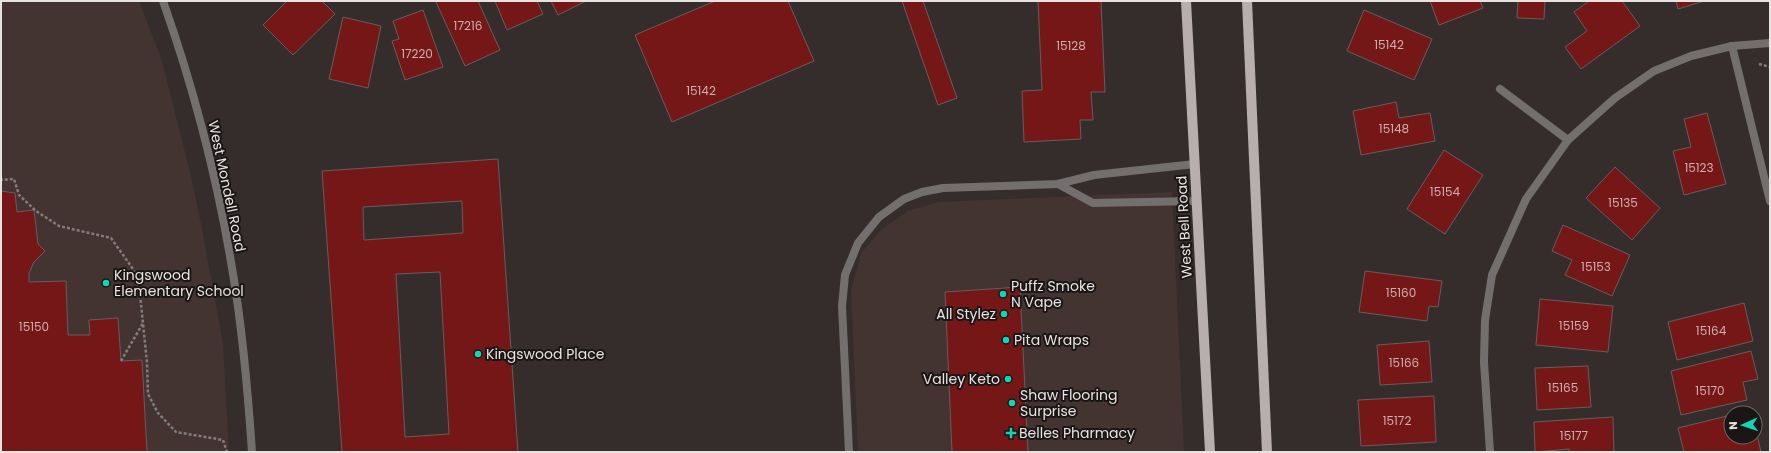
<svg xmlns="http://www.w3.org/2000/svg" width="1771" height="453" viewBox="0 0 1771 453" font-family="Poppins,sans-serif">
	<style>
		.built { fill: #433331 }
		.building { fill: #761717; stroke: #675d5c; fill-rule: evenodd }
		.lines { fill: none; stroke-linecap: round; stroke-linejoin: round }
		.path { stroke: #837c7b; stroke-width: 2.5; stroke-dasharray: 3 2; stroke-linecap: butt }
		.street { stroke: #736f6e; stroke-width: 8 }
		.primary { stroke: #b7aead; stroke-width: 10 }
		.poi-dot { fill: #11d5b4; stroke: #1a1616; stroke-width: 1.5 }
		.labels { text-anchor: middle; stroke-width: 4; stroke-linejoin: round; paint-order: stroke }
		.number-label { font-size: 12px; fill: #ccafae }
		.street-label { font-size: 14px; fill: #e8e2e1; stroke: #1a1616 }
		.poi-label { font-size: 14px; fill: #e8e2e1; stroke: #1a1616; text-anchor: start }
	</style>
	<rect width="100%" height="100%" fill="#352d2c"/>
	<g class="built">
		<polygon points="1,1 139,1 162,61 192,180 201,224 223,343 229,452 1,452"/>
		<polygon points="1172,192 1184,452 858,452 851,291 861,253 882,229 908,211 939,202"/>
	</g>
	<g class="building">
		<polygon points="287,1 322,1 335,14 293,55 263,25"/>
		<polygon points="438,1 478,1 500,50 465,66 436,2"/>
		<polygon points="495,1 537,1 543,14 507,30"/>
		<polygon points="551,1 586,1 558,15"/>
		<polygon points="715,1 788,1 814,61 672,122 635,35"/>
		<polygon points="902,1 923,1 957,98 938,105"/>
		<polygon points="1038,1 1101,1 1105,92 1091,92 1093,120 1080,120 1081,139 1024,142 1022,91 1042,90"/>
		<polygon points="1430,1 1480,1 1483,8 1439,25"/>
		<polygon points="1518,1 1545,1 1544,19 1517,18"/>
		<polygon points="1589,1 1622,1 1640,26 1581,69 1565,47 1587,31 1574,12"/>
		<polygon points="1676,1 1704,1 1678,9"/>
		<polygon points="423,10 443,67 405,80 392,41 399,39 393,21"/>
		<polygon points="1364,10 1432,39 1414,80 1347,51"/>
		<polygon points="343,17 381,26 368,88 329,79"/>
		<polygon points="1396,102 1399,118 1430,113 1435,141 1361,155 1353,111"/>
		<polygon points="1707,113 1726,184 1684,195 1673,151 1691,147 1684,119"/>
		<polygon points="1444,150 1483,175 1445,234 1407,209"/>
		<path d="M498,159L518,452H342L322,171ZM462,201L463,233L364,240L363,207ZM440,272L449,434L405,437L396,274Z"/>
		<polygon points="1615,167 1660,208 1632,240 1586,198"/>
		<polygon points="1,191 15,193 17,212 34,210 38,244 45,251 34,262 29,273 29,282 66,281 68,335 90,335 89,320 118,318 121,361 142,360 147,452 1,452"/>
		<polygon points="1563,225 1630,255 1612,296 1565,275 1572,260 1552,251"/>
		<polygon points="1365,271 1442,281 1438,307 1429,306 1427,321 1359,312"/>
		<polygon points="1020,287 1028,452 952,452 945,292"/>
		<polygon points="1540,299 1613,306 1608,352 1536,345"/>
		<polygon points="1744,303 1753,341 1677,360 1668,322"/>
		<polygon points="1429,341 1432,382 1380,385 1377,345"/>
		<polygon points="1751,351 1758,379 1743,382 1747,400 1681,415 1671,371"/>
		<polygon points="1588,366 1591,407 1537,410 1535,368"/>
		<polygon points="1434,396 1436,442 1361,446 1358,400"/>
		<polygon points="1731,415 1731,437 1755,437 1755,427 1761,452 1684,452 1678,428"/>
		<polygon points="1613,417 1614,452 1569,452 1569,449 1535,452 1534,422"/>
	</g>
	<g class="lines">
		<g class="path">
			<polyline points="1759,64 1770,67"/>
			<polyline points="1,178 2,180 14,179 19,195 36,211 59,226 111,238 133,269 140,294 147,363 148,394 158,413 176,432 223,440 227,452"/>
			<polyline points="121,361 143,323"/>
		</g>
		<g class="street">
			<path d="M163,1C194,89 218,181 233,274C243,333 248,393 252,452"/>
			<polyline points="1732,46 1770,201"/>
			<polyline points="1500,89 1568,140"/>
			<polyline points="1058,184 1093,203 1197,201"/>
			<polyline points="849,452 842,306 845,275 858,243 879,217 904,199 922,192 943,188 1058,184 1094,175 1195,164"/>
			<polyline points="1490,452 1484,362 1485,320 1492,275 1526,199 1568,140 1615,98 1654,71 1691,56 1732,46 1770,43"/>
		</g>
		<g class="primary">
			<polyline points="1186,1 1210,452"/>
			<polyline points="1247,1 1267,452"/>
		</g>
	</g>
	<g class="poi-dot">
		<circle cx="106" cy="283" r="4"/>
		<circle cx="1003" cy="294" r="4"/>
		<circle cx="1004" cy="314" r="4"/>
		<circle cx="1006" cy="340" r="4"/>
		<circle cx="478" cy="354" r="4"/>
		<circle cx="1008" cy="379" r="4"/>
		<circle cx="1012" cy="403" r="4"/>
		<path d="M1009 427h4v4h4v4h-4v4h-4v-4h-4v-4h4z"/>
	</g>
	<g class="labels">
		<g class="number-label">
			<text x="468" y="30">17216</text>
			<text x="1389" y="49">15142</text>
			<text x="1071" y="50">15128</text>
			<text x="417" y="58">17220</text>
			<text x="701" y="95">15142</text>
			<text x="1394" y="133">15148</text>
			<text x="1699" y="172">15123</text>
			<text x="1445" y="196">15154</text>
			<text x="1623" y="207">15135</text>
			<text x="1596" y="271">15153</text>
			<text x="1401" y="297">15160</text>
			<text x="1574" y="330">15159</text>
			<text x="34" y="331">15150</text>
			<text x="1711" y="335">15164</text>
			<text x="1404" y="367">15166</text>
			<text x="1563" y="392">15165</text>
			<text x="1710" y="395">15170</text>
			<text x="1397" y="425">15172</text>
			<text x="1574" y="440">15177</text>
		</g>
		<g class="street-label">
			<text transform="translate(227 186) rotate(78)" y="5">West Mondell Road</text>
			<text transform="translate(1184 227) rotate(-93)" y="5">West Bell Road</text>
		</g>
		<g class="poi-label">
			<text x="114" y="280">Kingswood<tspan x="114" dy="16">Elementary School</tspan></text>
			<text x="1011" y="291">Puffz Smoke<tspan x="1011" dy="16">N Vape</tspan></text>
			<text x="996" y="319" text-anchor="end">All Stylez</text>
			<text x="1014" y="345">Pita Wraps</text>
			<text x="486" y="359">Kingswood Place</text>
			<text x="1000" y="384" text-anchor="end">Valley Keto</text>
			<text x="1020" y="400">Shaw Flooring<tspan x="1020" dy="16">Surprise</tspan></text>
			<text x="1019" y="438">Belles Pharmacy</text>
		</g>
	</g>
	<rect width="1771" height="453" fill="none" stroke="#e8e2e1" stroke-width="4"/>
	<g transform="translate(1743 425) rotate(267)"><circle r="19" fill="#1a1616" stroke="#6c6867"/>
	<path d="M0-3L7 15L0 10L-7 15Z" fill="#11d5b4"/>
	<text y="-6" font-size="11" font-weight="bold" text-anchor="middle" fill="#e8e2e1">N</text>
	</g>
</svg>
